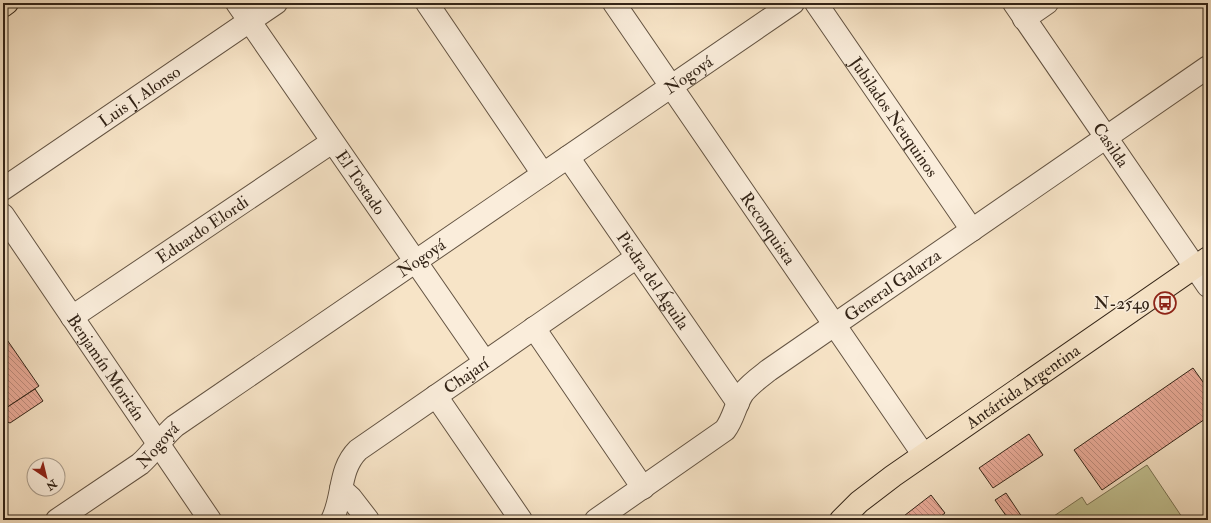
<svg xmlns="http://www.w3.org/2000/svg" width="1211" height="523" viewBox="0 0 1211 523" font-family="'IM FELL Double Pica',serif">
	<style>
		.green { fill: #c2c292; stroke: #7a7354 }
		.building { fill: url(#building-back-hatch); stroke: #332417 }
		.lines { fill: none; stroke-linecap: round; stroke-linejoin: round }
		.minor-casing { stroke: #645443; stroke-width: 24 }
		.major-casing { stroke: #332417; stroke-width: 24 }
		.minor { stroke: #faeddb; stroke-width: 22 }
		.major { stroke: #f7e4c7; stroke-width: 22 }
		.labels { text-anchor: middle; stroke-width: 3; stroke-linejoin: round; paint-order: stroke }
		.street-label { font-size: 17px; fill: #332417; stroke: #faeddb }
		.poi-label { font-size: 17px; fill: #332417; stroke: #faeddb; text-anchor: end }
	</style>
	<defs>
		<pattern id="building-back-hatch" width="6" height="6" patternUnits="userSpaceOnUse"><rect width="6" height="6" fill="#ebac9a"/><path d="M-1 5l2 2M0 0l6 6M5-1l2 2" fill="none" stroke="#bf8c7d"/></pattern>
	</defs>
	<rect width="100%" height="100%" fill="#f7e4c7"/>
	<filter id="stains"><feTurbulence type="fractalNoise" baseFrequency=".005" numOctaves="4"/><feColorMatrix values="0 0 0 0 .2 0 0 0 0 .09 0 0 0 0 .02 0 0 0 .5 -.17"/></filter>
	<radialGradient id="worn" r=".72"><stop offset=".6" stop-color="#630" stop-opacity="0"/><stop offset="1" stop-color="#630" stop-opacity=".3"/></radialGradient>
	<polygon class="green" points="1147,465 1184,520 1048,520 1082,497 1087,505"/>
	<g class="building">
		<polygon points="3,334 39,386 3,410"/>
		<polygon points="1193,368 1208,389 1208,417 1102,490 1074,450"/>
		<polygon points="35,389 43,401 10,423 3,420 3,410"/>
		<polygon points="1029,434 1043,455 993,488 979,468"/>
		<polygon points="1006,493 1022,517 1017,520 1009,520 995,500"/>
		<polygon points="931,495 945,513 936,520 901,520 900,519"/>
	</g>
	<g class="lines">
		<g class="minor-casing">
			<g id="minor">
				<path id="s1" d="M237,3L485,362"/>
				<polyline points="427,3 543,174"/>
				<path id="s2" d="M614,3L923,454"/>
				<path id="s3" d="M816,3L972,230"/>
				<path id="s4" d="M1014,3L1208,286"/>
				<polyline points="1024,19 1047,3"/>
				<path id="s5" d="M568,157L738,403"/>
				<path id="s6" d="M3,189L276,3"/>
				<path id="s7" d="M3,215L210,520"/>
				<path id="s8" d="M72,317L332,142"/>
				<polyline points="534,328 643,488"/>
				<polyline points="436,396 521,520"/>
				<polyline points="341,489 351,498 368,520"/>
				<path id="s9" d="M57,520L140,464C153,453 162,437 175,426L793,3"/>
				<path id="s10" d="M332,520C344,497 338,470 358,450L637,257"/>
				<path id="s11" d="M596,520L725,430C734,418 735,405 743,393C750,384 760,377 769,370L1208,67"/>
			</g>
		</g>
		<g class="major-casing">
			<g id="major">
				<polyline points="3,6 7,3"/>
				<path id="s12" d="M841,520L859,502L893,476L1208,258"/>
			</g>
		</g>
		<use href="#minor" class="minor"/>
		<use href="#major" class="major"/>
	</g>
	<defs>
		<g id="bus-ring" transform="scale(1.15)"><circle r="9.5" fill="#faeddb" stroke="#8f2418" stroke-width="1.5"/><path d="M-5-6H5V4H4V6H2V4H-2V6H-4V4H-5ZM-3.5-4V0h7V-4ZM-3.5 1.2v1.5H-2V1.2ZM2 1.2v1.5H3.5V1.2Z" fill="#8f2418"/></g>
	</defs>
	<g fill-rule="evenodd">
		<use href="#bus-ring" x="1165" y="303"/>
	</g>
	<g class="labels">
		<g class="street-label">
			<text dy="6" stroke="none"><textPath href="#s9" startOffset="774">Nogoyá</textPath></text>
			<text dy="6" stroke="none"><textPath href="#s6" startOffset="165">Luis J. Alonso</textPath></text>
			<text dy="6" stroke="none"><textPath href="#s3" startOffset="138">Jubilados Neuquinos</textPath></text>
			<text dy="6" stroke="none"><textPath href="#s4" startOffset="172">Casilda</textPath></text>
			<text dy="6" stroke="none"><textPath href="#s1" startOffset="218">El Tostado</textPath></text>
			<text dy="6" stroke="none"><textPath href="#s8" startOffset="157">Eduardo Elordi</textPath></text>
			<text dy="6" stroke="none"><textPath href="#s2" startOffset="273">Reconquista</textPath></text>
			<text dy="6" stroke="none"><textPath href="#s9" startOffset="450">Nogoyá</textPath></text>
			<text dy="6" stroke="none"><textPath href="#s5" startOffset="150">Piedra del Águila</textPath></text>
			<text dy="6" stroke="none"><textPath href="#s11" startOffset="383">General Galarza</textPath></text>
			<text dy="6" stroke="none"><textPath href="#s7" startOffset="184">Benjamín Moritán</textPath></text>
			<text dy="6" stroke="none"><textPath href="#s10" startOffset="207">Chajarí</textPath></text>
			<text dy="6" stroke="none"><textPath href="#s12" startOffset="226">Antártida Argentina</textPath></text>
			<text dy="6" stroke="none"><textPath href="#s9" startOffset="126">Nogoyá</textPath></text>
		</g>
		<g class="poi-label">
			<text x="1150" y="309">N-2549</text>
		</g>
	</g>
	<rect width="1211" height="523" fill="none" stroke="#f7e4c7" stroke-width="16"/>
	<rect x="4" y="4" width="1203" height="515" fill="none" stroke="#332417" stroke-width="2"/>
	<rect x="8" y="8" width="1195" height="507" fill="none" stroke="#332417"/>
	<g transform="translate(46 477) rotate(145)"><circle r="19" fill="#faeddb" stroke="#aa9d8d"/>
	<path d="M0-3L7 15L0 10L-7 15Z" fill="#8f2418"/>
	<text y="-6" font-size="11" font-weight="bold" text-anchor="middle" fill="#332417">N</text>
	</g>
	<rect width="100%" height="100%" filter="url(#stains)"/>
	<rect width="100%" height="100%" fill="url(#worn)"/>
</svg>
